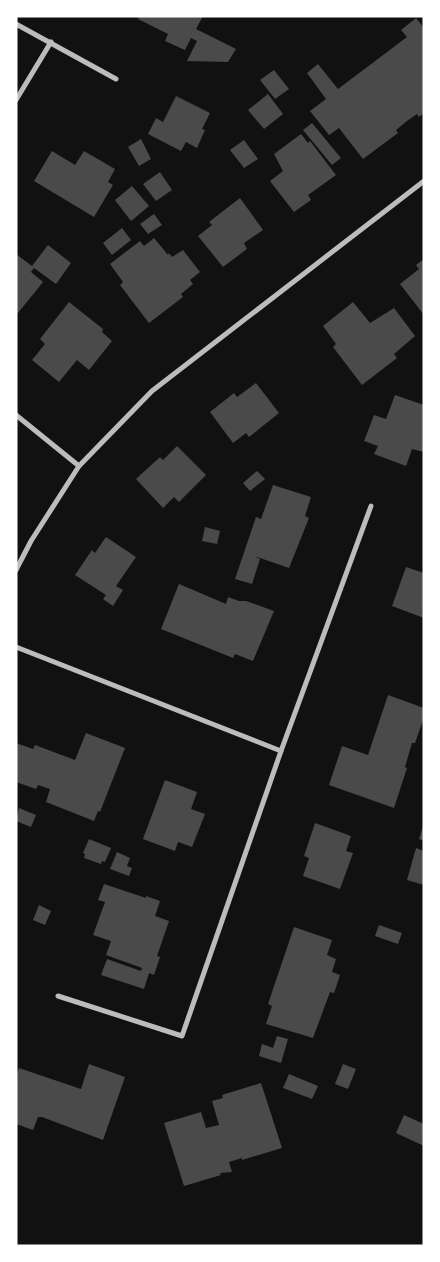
<svg xmlns="http://www.w3.org/2000/svg" width="440" height="1262" viewBox="0 0 440 1262" font-family="'Fira Sans Condensed',sans-serif">
	<style>
		.building { fill: #4a4a4a }
		.lines { fill: none; stroke-linecap: round; stroke-linejoin: round }
		.minor { stroke: #bcbcbc; stroke-width: 5 }
	</style>
	<rect width="100%" height="100%" fill="#111"/>
	<g class="building">
		<polygon points="139,16 203,16 196,29 236,49 228,62 187,61 197,41 191,38 185,50 165,41 168,34 138,19"/>
		<polygon points="416,18 424,28 424,113 419,117 417,114 407,121 396,130 398,133 363,159 339,128 329,135 310,111 326,99 307,73 318,64 338,89 407,37 401,30"/>
		<polygon points="274,70 289,89 275,99 260,80"/>
		<polygon points="268,94 283,114 264,129 248,110"/>
		<polygon points="176,96 210,113 202,129 205,130 197,148 186,142 181,151 148,134 156,118 163,122"/>
		<polygon points="312,123 341,158 332,165 303,130"/>
		<polygon points="301,134 308,143 310,141 336,175 308,195 311,200 294,212 270,181 283,171 274,154"/>
		<polygon points="141,139 151,159 139,166 128,147"/>
		<polygon points="244,140 258,159 244,168 230,150"/>
		<polygon points="52,151 75,165 84,151 115,169 108,182 113,185 94,217 34,181"/>
		<polygon points="160,172 172,190 156,201 143,184"/>
		<polygon points="132,186 149,206 131,221 115,200"/>
		<polygon points="240,198 263,230 244,243 247,249 223,267 198,236 212,225 209,222"/>
		<polygon points="154,214 162,225 148,234 140,224"/>
		<polygon points="122,228 131,240 112,255 103,243"/>
		<polygon points="154,238 168,255 169,253 172,257 183,250 200,272 190,280 193,284 181,294 183,297 149,323 120,285 123,282 110,264 140,241 144,246"/>
		<polygon points="48,245 71,263 56,284 34,268 31,272 43,282 18,313 16,311 16,254 32,266"/>
		<polygon points="424,259 424,315 400,284 419,269 416,265"/>
		<polygon points="69,302 103,329 102,332 112,341 89,370 77,360 59,382 32,360 45,344 40,339"/>
		<polygon points="353,302 370,323 394,308 415,336 394,354 397,358 362,385 333,347 336,344 323,326"/>
		<polygon points="256,383 279,413 249,437 246,433 233,443 210,412 234,393 237,397"/>
		<polygon points="395,395 424,405 424,452 412,449 406,466 374,454 378,446 364,441 374,415 386,419"/>
		<polygon points="177,446 206,475 179,502 174,497 163,508 136,479 160,457 163,460"/>
		<polygon points="257,471 265,479 250,491 243,483"/>
		<polygon points="273,485 311,497 305,516 309,518 289,568 254,556 260,559 252,584 235,579 256,517 261,519"/>
		<polygon points="205,527 220,531 217,544 202,541"/>
		<polygon points="106,537 136,557 116,586 123,590 113,606 103,599 106,595 75,575 92,550 95,553"/>
		<polygon points="406,567 424,573 424,618 392,606"/>
		<polygon points="179,584 226,604 228,597 239,601 246,601 274,611 253,661 235,654 233,658 161,629"/>
		<polygon points="388,695 424,708 424,717 415,743 412,743 405,767 407,768 394,808 329,785 342,746 368,755"/>
		<polygon points="86,733 125,748 100,812 98,811 94,821 46,802 50,789 38,785 36,789 16,782 16,743 33,749 35,745 75,760"/>
		<polygon points="165,780 197,792 191,809 205,814 192,847 178,842 175,851 143,839"/>
		<polygon points="19,808 36,815 31,827 16,821"/>
		<polygon points="315,823 351,836 346,851 353,853 340,889 303,876 309,858 304,856"/>
		<polygon points="423,826 424,826 424,841 419,839"/>
		<polygon points="89,839 111,848 105,862 102,861 101,864 84,858 85,854 83,853"/>
		<polygon points="416,848 424,851 424,885 407,880"/>
		<polygon points="117,852 130,858 127,866 132,868 129,876 110,869"/>
		<polygon points="104,884 146,898 146,896 160,901 155,916 169,921 157,956 160,957 154,975 149,973 144,989 101,975 107,959 141,971 142,968 106,955 111,941 93,935 105,902 98,900"/>
		<polygon points="39,905 51,911 45,925 33,920"/>
		<polygon points="379,925 402,933 398,944 375,936"/>
		<polygon points="294,927 332,940 327,955 336,959 332,972 340,975 334,993 330,992 313,1038 266,1024 272,1006 268,1004"/>
		<polygon points="277,1036 288,1039 281,1063 259,1056 262,1044 273,1048"/>
		<polygon points="89,1064 125,1077 103,1140 42,1117 38,1117 33,1130 16,1124 16,1077 19,1068 81,1089"/>
		<polygon points="343,1064 356,1069 348,1089 335,1084"/>
		<polygon points="289,1074 318,1086 312,1099 283,1088"/>
		<polygon points="261,1083 282,1148 242,1160 242,1158 229,1162 232,1172 220,1173 221,1175 184,1186 164,1123 201,1112 206,1128 219,1125 212,1101 223,1098 222,1095"/>
		<polygon points="404,1115 424,1124 424,1146 396,1133"/>
	</g>
	<g class="lines">
		<g class="minor">
			<polyline points="16,24 116,79"/>
			<polyline points="16,100 51,42"/>
			<polyline points="16,415 79,466"/>
			<polyline points="16,570 31,541 79,466 152,391 424,181"/>
			<polyline points="16,647 281,751"/>
			<polyline points="58,996 182,1036 281,751 371,506"/>
		</g>
	</g>
	<rect width="440" height="1262" fill="none" stroke="#ffffff" stroke-width="35"/>
</svg>
